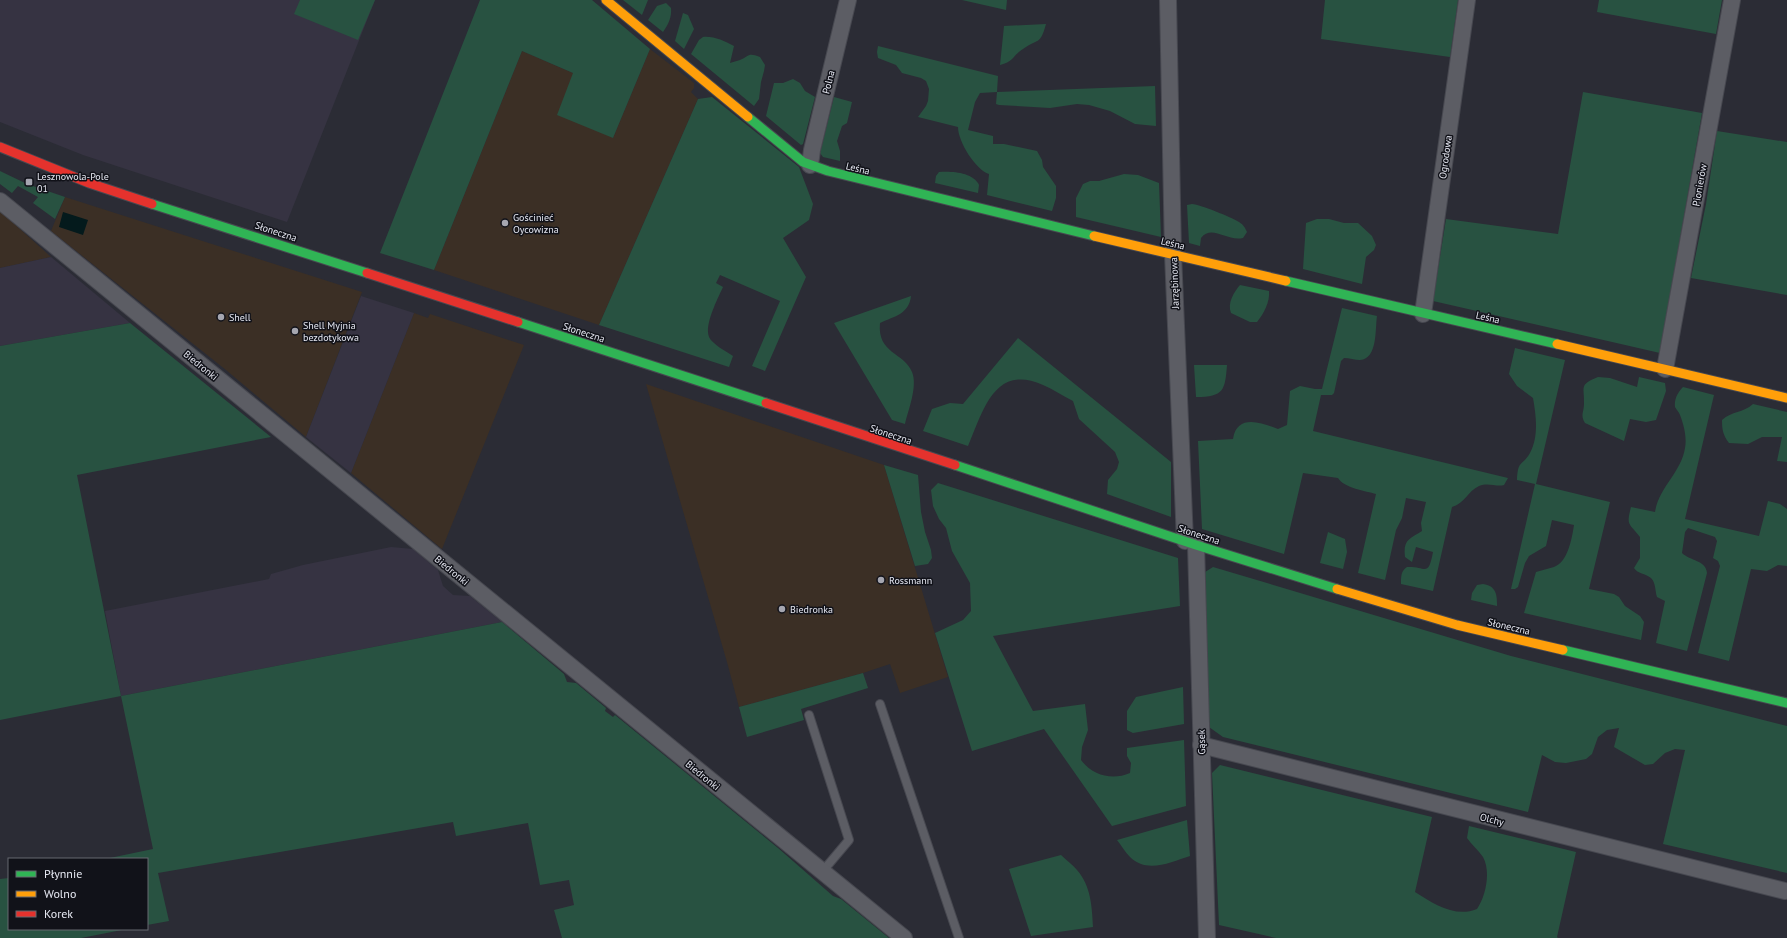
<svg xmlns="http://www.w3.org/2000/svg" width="1787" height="938" viewBox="0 0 1787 938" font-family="'PT Sans',sans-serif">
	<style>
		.commercial { fill: #3b2f25 }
		.industrial { fill: #363342 }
		.green { fill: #285241 }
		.water { fill: #041a1c }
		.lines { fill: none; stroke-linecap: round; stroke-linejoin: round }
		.lane-casing { stroke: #474850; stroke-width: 10 }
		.street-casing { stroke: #474850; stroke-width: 18 }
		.fast-casing { stroke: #474850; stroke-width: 11 }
		.slow-casing { stroke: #474850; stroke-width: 11 }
		.jam-casing { stroke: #474850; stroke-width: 11 }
		.lane { stroke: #5c5d64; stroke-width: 8 }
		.street { stroke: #5c5d64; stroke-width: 16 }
		.fast { stroke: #30b455; stroke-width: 9 }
		.slow { stroke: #ff9f0a; stroke-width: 9 }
		.jam { stroke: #e5322d; stroke-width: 9 }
		.poi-dot { fill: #a5a6b0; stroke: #111219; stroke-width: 1.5 }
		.labels { text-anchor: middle; stroke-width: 3; stroke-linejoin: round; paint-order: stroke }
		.street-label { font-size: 10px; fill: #e6e8f2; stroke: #111219 }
		.poi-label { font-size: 10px; fill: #e6e8f2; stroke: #111219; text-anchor: start }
	</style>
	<rect width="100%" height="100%" fill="#2b2c35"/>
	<g class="commercial">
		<polygon points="650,49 694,83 694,88 691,92 698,99 599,325 434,270 522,51 573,73 613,138"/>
		<polygon points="65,197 362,292 306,437 226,370 51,231"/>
		<polygon points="0,211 51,257 0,268"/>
		<polygon points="414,313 428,318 430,314 524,345 442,549 351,473"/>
		<polygon points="646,384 884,465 948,677 900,693 890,664 863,673 739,707 727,662"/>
	</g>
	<g class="industrial">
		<polygon points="0,0 375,0 287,222 83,155 0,122"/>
		<polygon points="51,257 130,323 0,346 0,268"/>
		<polygon points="361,296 414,313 351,473 306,437"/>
		<polygon points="391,547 413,549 438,570 443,586 453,595 470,596 502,622 121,696 105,611 269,579 271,574 303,565"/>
	</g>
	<g class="green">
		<polygon points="300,0 375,0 358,40 294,14"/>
		<polygon points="480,0 592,0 650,49 613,138 557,115 573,73 522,51 434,270 380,253"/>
		<polygon points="623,0 648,0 642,15"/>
		<polygon points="962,0 1007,0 1006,10"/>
		<polygon points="1325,0 1458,0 1450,57 1321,39"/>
		<polygon points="1599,0 1722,0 1716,34 1597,12"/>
		<path d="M666,3L671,8C672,17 668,25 663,32L648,20L657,6Z"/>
		<polygon points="683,13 688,15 694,29 684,49 675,41"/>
		<path d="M1046,24C1040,46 1038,38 1023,49C1012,56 1015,61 1000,65L1004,26Z"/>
		<path d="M703,37C714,36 724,41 734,46L730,63C733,62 737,61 740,60C749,56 748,52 760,57L765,65L764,71L761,82L759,99L754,106L691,54L699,40Z"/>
		<path d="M878,46L998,76L997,92L1155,86L1156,126L1135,124L1110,111L1089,105L1077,104L1050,108L999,105L996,104L997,92L980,93L975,102L968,130L993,136V144H1004L1037,151L1042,160L1043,167L1056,186V198L1052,211L987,195L989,174C976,170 958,142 958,127L918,117L926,106L928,101L929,89L926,81L921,78L902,73L896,65L878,58L877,52Z"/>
		<polygon points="793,79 800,83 805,91 815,97 803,144 801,145 766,116 774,83 783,83"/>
		<polygon points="1583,92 1702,113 1660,353 1433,301 1446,219 1558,234"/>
		<path d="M712,97L799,167L813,204L809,220L783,238L806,277L765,371L752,366L780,301L720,275L716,283L723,287C718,298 704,325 709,337C712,344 727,352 733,356L729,367L599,325L698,99Z"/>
		<polygon points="834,97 852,102 847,123 842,126 837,141 840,151 840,161 823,157 820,153"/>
		<polygon points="1717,131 1787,142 1787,295 1691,278 1706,204"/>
		<polygon points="0,171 27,184 65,197 55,219 33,203 38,197 18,186 12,193 0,184"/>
		<path d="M939,172C951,171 973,172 979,185L978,193L935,183L936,176Z"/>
		<polygon points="1124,174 1138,175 1159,183 1161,237 1076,217 1076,198 1083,184 1090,181 1099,181"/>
		<path d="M1192,204C1201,205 1231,217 1239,222C1244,225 1245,228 1247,232L1243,238C1227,242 1212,224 1201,238L1200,246L1189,243L1187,205Z"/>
		<polygon points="1317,219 1329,219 1344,223 1358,223 1372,236 1376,245 1374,250 1366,257 1362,284 1303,269 1306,223"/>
		<path d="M1240,285L1269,291C1270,302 1264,313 1257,322H1250L1231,313C1227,303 1234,292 1240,285Z"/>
		<path d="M911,296C909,314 895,316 880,323C877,354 904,352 912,372C918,386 908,411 905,424L892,420L834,323Z"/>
		<path d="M1342,308L1377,316C1375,328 1378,359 1360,360C1355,360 1349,358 1344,358L1341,361L1334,393L1332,395H1321L1313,431L1508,478L1504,485C1496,487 1488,482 1479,486C1468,491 1465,503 1452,507L1433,591L1401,584C1401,576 1401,571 1407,567C1426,566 1428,578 1433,552L1416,547L1412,562L1405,557C1403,540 1409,539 1422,531L1421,523L1426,502L1406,498L1402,518L1396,530L1385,580L1358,573L1376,494C1366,491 1344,488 1338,478L1303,473L1284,554L1202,529L1198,441L1233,439C1237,413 1262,423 1278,429L1287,425L1290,391L1300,386L1315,389H1322Z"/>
		<polygon points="130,323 271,437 77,475 121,696 502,622 564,674 567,682 576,683 606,708 605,711 613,717 615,715 778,848 833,896 841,899 889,938 562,938 554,910 574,905 569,880 540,885 528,823 456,836 453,822 158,873 169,921 147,925 147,859 105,859 153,849 121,696 0,720 0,346"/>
		<path d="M1018,338L1171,462V517L1107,494L1108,480L1117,469L1119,462L1115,452L1079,419L1073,401C1063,396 1053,389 1043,385C994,363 983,412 968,446L923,431L932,409L950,403L963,404Z"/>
		<path d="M1515,348L1565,360L1536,484L1610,502L1589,589L1614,594L1619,597L1625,606L1640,616L1644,622L1641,640L1524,613L1536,572C1542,570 1548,569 1554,567C1568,562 1572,538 1574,525L1552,520L1546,546L1529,556L1525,563L1518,587L1515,589H1511L1535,484L1517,480C1518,459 1522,467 1530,453C1539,436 1536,415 1533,398L1517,386L1509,374Z"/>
		<path d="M1194,365H1227C1225,390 1224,397 1196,397Z"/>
		<path d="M1598,377L1610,378L1637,387L1639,377L1665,383L1666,391L1656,420L1646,422L1630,419L1624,441L1585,423C1580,415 1584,412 1584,404C1585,387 1578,385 1598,377Z"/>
		<path d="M1683,387L1714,395L1685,519L1759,536L1768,501L1780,504L1787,509V566L1778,565L1767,571L1751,569L1729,661L1698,653L1720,566L1718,561L1713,558L1717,541L1715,537L1688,528L1685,532L1682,553C1690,561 1706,560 1707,573L1687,651L1656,643L1665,601L1657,597C1655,591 1656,583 1651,578C1645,573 1638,574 1634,568L1640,558V537C1629,523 1626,526 1631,507L1655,512C1659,487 1681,473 1685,448C1687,438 1684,425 1680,415C1679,412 1676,409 1675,407C1674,399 1678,392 1683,387Z"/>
		<path d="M1753,404L1787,412V462L1777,461L1782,437H1762L1748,444L1729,443C1723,435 1722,430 1722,420C1732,411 1743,413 1753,404Z"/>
		<polygon points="884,465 918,475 921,512 925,532 931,550 932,558 928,564 915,566"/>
		<path d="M938,483L1178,558L1180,606L993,636L1033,711L1085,704L1088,730L1082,747L1081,760C1092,775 1112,781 1130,773L1131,763L1127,756V748L1184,740L1186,806L1112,826L1044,729L972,751L935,633L963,620L971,611L970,583L952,551L946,528L939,519L933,506L931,490Z"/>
		<polygon points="1328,532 1345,539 1347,552 1343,569 1320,563"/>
		<polygon points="1213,567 1511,656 1787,726 1787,873 1663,844 1685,750 1675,749 1665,753 1653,764 1645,765 1614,747 1619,728 1607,730 1598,737 1592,754 1586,759 1566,763 1555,762 1542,755 1528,812 1223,737 1209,727 1202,574"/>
		<path d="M1483,584C1496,586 1497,594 1497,606L1471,600L1472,593L1477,585Z"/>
		<polygon points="863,673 868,688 801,709 804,720 747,737 739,707"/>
		<polygon points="1183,687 1184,724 1133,733 1127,730 1127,711 1136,697"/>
		<path d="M1220,765L1432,817L1415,892C1434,904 1455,918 1477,909C1486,896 1491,871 1483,857C1478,850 1472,845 1467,838L1469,826L1576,852L1557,937L1558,938H1276L1219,925L1212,773Z"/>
		<path d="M1187,820L1190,856C1171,862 1147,874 1130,857C1125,852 1121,845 1117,840Z"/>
		<path d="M1061,855C1066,860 1073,865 1077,870C1091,886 1092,907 1093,927L1031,936L1009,869Z"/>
		<polygon points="9,878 9,929 127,929 81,938 0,938 0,879"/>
	</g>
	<polygon class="water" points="63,212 88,220 83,235 59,227"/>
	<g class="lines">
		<g class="lane-casing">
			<g id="lane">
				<polyline points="880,704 959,938"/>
				<polyline points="809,715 849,840 822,872"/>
			</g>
		</g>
		<g class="street-casing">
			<g id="street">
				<polyline points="1168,0 1173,254 1185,541"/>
				<polyline points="810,165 812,150 848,0"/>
				<polyline points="0,201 904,938"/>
				<polyline points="1423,314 1467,0"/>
				<polyline points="1665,369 1732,0"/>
				<polyline points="1196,545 1207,938"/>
				<polyline points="1201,745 1785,891"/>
			</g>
		</g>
		<g class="fast-casing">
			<g id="fast">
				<polyline points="748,117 803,162 828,171 1094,236"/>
				<polyline points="152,204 367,273"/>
				<polyline points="1286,281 1557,344"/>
				<polyline points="518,322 766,403"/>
				<polyline points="955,465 1196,545 1337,589"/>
				<polyline points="1563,650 1787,703"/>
			</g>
		</g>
		<g class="slow-casing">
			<g id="slow">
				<polyline points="606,0 748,117"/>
				<polyline points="1094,236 1286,281"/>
				<polyline points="1557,344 1787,398"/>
				<polyline points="1337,589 1457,625 1563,650"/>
			</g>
		</g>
		<g class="jam-casing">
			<g id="jam">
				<polyline points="0,147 89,183 152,204"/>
				<polyline points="367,273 518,322"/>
				<polyline points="766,403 955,465"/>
			</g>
		</g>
		<use href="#lane" class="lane"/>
		<use href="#street" class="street"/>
		<use href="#fast" class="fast"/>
		<use href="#slow" class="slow"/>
		<use href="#jam" class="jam"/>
	</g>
	<g class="poi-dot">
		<rect x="25" y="178" width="8" height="8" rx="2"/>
		<circle cx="505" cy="223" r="4"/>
		<circle cx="221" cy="317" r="4"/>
		<circle cx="295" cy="331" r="4"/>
		<circle cx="881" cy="580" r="4"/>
		<circle cx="782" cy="609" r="4"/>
	</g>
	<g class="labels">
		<g class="street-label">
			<text transform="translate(828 82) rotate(-76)" y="4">Polna</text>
			<text transform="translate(1445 157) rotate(-82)" y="4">Ogrodowa</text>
			<text transform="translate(858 168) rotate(14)" y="4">Leśna</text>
			<text transform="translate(1699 185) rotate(-80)" y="4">Pionierów</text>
			<text transform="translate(276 231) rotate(18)" y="4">Słoneczna</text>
			<text transform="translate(1173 243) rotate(14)" y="4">Leśna</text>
			<text transform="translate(1174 283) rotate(-92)" y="4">Jarzębinowa</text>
			<text transform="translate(1488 317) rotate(13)" y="4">Leśna</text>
			<text transform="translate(584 332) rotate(18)" y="4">Słoneczna</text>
			<text transform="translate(201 365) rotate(39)" y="4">Biedronki</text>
			<text transform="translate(891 434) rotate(18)" y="4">Słoneczna</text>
			<text transform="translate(1199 534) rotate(18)" y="4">Słoneczna</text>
			<text transform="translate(452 570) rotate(39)" y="4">Biedronki</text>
			<text transform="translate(1509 626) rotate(13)" y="4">Słoneczna</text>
			<text transform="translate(1201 742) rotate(-91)" y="4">Gąsek</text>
			<text transform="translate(703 775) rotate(39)" y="4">Biedronki</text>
			<text transform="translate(1492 819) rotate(14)" y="4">Olchy</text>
		</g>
		<g class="poi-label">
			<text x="37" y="180">Lesznowola-Pole<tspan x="37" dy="12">01</tspan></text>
			<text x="513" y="221">Gościnieć<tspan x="513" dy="12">Oycowizna</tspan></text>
			<text x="229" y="321">Shell</text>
			<text x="303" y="329">Shell Myjnia<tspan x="303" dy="12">bezdotykowa</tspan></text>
			<text x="889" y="584">Rossmann</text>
			<text x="790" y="613">Biedronka</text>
		</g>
	</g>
	<rect x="8" y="858" width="140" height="72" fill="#111219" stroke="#666870"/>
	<rect x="16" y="871" width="20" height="6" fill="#30b455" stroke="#666870"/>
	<text x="44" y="878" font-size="12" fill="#e6e8f2">Płynnie</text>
	<rect x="16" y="891" width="20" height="6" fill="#ff9f0a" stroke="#666870"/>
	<text x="44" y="898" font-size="12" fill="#e6e8f2">Wolno</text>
	<rect x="16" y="911" width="20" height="6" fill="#e5322d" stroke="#666870"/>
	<text x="44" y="918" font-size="12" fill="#e6e8f2">Korek</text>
</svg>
